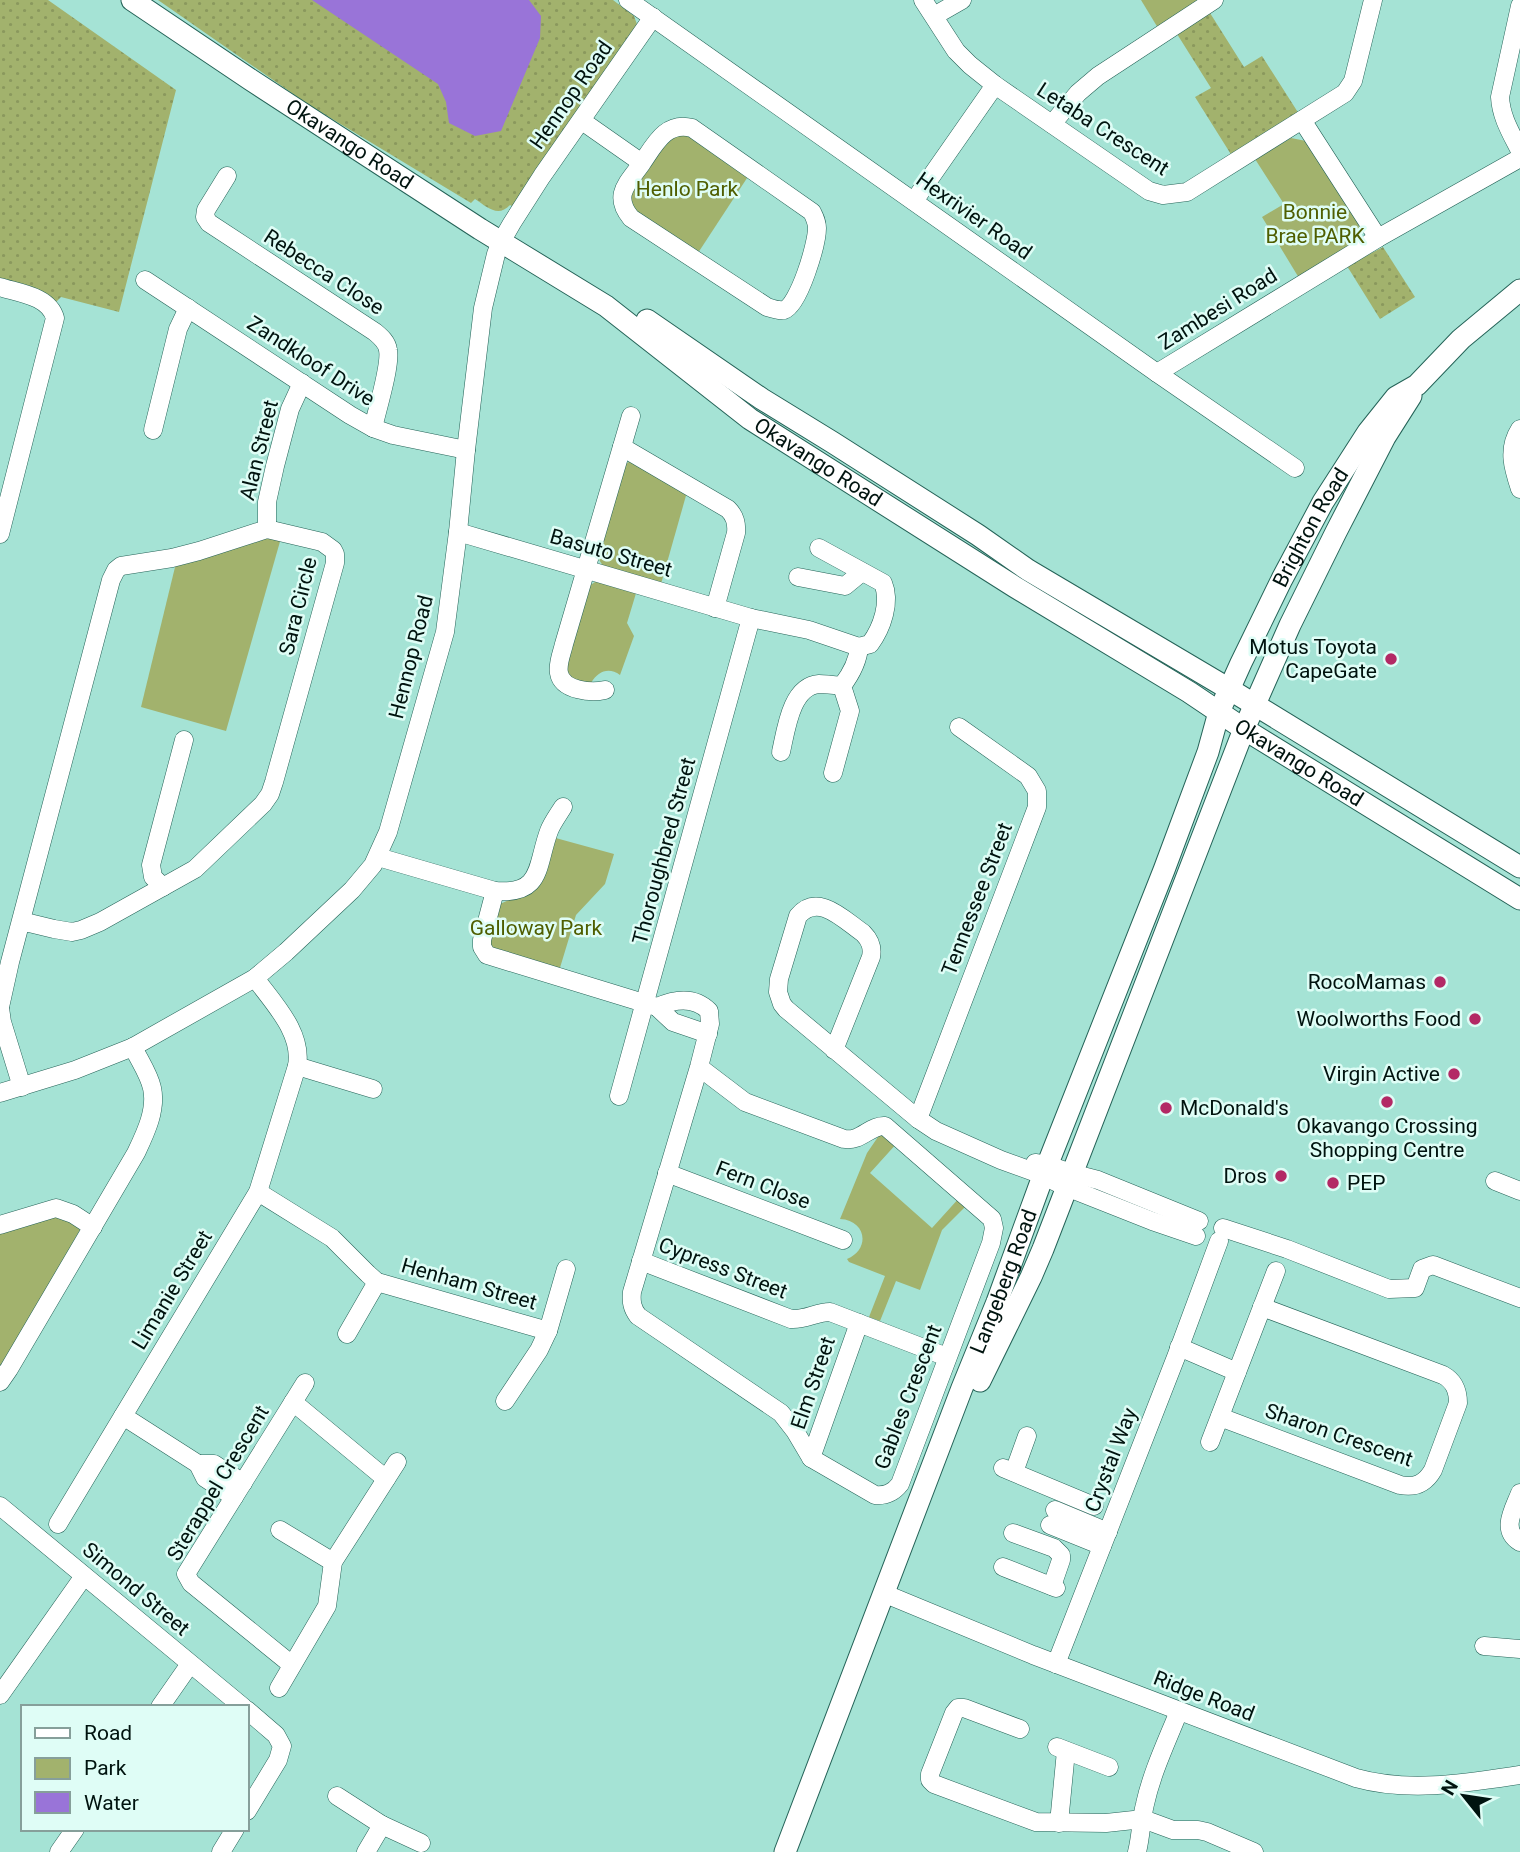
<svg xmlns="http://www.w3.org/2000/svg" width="1520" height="1852" viewBox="0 0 1520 1852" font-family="Roboto,sans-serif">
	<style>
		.grass { fill: url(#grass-dots) }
		.park { fill: #a2b26d }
		.water { fill: #9974d8 }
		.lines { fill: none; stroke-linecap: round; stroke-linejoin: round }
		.minor-casing { stroke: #256358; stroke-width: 19 }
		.major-casing { stroke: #256358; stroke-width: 23 }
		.minor { stroke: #fff; stroke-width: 18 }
		.major { stroke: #fff; stroke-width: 21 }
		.poi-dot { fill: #b32965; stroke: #dffdf6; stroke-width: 2.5 }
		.labels { text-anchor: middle; stroke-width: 5; stroke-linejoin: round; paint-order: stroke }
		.street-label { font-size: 21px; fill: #00130f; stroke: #dffdf6 }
		.park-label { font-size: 21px; fill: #4f5e00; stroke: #dffdf6 }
		.poi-label { font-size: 21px; fill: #00130f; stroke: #dffdf6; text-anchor: end }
	</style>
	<defs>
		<pattern id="grass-dots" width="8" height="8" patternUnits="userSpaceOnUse" patternTransform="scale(1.75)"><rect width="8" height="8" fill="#a2b26d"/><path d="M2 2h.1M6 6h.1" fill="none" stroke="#8a985d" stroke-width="1.8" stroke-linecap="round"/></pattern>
	</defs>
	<rect width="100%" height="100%" fill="#a5e3d5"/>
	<g class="grass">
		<polygon points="0,0 48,0 176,90 119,312 61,297 55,303 0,281"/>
		<path d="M158,0H613L634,16L638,27L515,208L510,205C498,218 487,207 475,199L471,203L309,105Z"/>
		<polygon points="1210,13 1244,67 1262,56 1299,114 1232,156 1195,97 1211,88 1177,34"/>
		<polygon points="1383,247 1415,297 1380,319 1347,266"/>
	</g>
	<g class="park">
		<polygon points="1141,0 1202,0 1158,28"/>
		<polygon points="688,134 749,175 696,256 635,215 629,195 669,138"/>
		<polygon points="1291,138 1306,141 1358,221 1360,234 1356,242 1299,278 1262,217 1284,204 1255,159"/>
		<polygon points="631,461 687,492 661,584 603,566 598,558 625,464"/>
		<polygon points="260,537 281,538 226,731 141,707 176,563"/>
		<path d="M598,580L637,590L627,623L634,636L620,675C609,667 598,671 591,683L571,681L565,666L589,586Z"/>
		<polygon points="552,837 614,854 605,884 576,915 559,971 498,953 491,946 490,938 500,904 529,891"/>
		<path d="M880,1134L898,1142L870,1173L932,1228L960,1197L968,1204L942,1230L920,1290L896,1281L880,1321L869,1317L885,1276L849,1262L847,1259C871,1249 866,1220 840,1219L867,1153Z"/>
		<path d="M50,1215C62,1216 75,1219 80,1230L0,1373V1231Z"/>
	</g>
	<polygon class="water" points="312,0 529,0 541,16 540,38 501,131 475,136 449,123 446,102 438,84"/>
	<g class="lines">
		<g class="minor-casing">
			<g id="minor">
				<polyline points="628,0 1157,373 1295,468"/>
				<polyline points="923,0 956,51 970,65 995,85 1149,191 1163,195 1187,192 1345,93 1353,81 1373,0"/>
				<path d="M1520,6L1500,97C1501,117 1511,133 1520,151"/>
				<polyline points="934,16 962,0"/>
				<polyline points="1302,120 1378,238"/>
				<path d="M582,121L642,163C628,183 612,195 631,218L767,307C773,309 778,311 784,310C799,305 817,244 817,228C817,222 815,218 812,212L692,128C666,121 655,144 642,163"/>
				<polyline points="1052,124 1078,93 1098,76 1214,0"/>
				<path d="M227,176L206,210L205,217L209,223L375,332C381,337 387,342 388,350C391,365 377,410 373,428"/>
				<polyline points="914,201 995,85"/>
				<polyline points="145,280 350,415 373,428 393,435 466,450"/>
				<path d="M0,287C19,293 49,296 55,318L0,534"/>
				<polyline points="1157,373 1378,238 1520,158"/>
				<path d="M1520,429C1507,449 1513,468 1520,489"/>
				<polyline points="153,430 178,329 188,308"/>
				<path d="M622,447L728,509C735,516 737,523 736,533L715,608"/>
				<polyline points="267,529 267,502 275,466 290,409 302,383"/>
				<path d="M458,532L751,618L809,630L859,647C858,662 851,674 842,686L850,711L833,773"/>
				<path d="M819,548L883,583C891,602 882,628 870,644L859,647"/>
				<polyline points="798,577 845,586 862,572"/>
				<path d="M605,690C592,693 562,691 559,673C557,664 562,653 564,644L631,416"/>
				<path d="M781,752C786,730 791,686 819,684C826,684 834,685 842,686"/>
				<path d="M378,857L495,891C543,895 536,866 549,831C552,823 558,815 563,807"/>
				<polyline points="163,887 153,877 151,865 184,740"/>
				<path d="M495,891L482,940V947L487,955L657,1007C675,999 694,996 709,1011L710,1024L699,1067L632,1292C631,1302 632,1308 638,1316L781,1413L795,1431L811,1458L875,1495C886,1496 893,1493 900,1484L991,1243L994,1228L992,1219L885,1126C870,1125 861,1142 844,1139L745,1102L699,1067"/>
				<polyline points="0,1007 10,962 111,580 116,570 121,566 172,558 199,551 267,529 322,542 333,550 335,554 335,563 274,782 270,794 263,804 195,869 100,922 81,930 72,932 54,929 21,921"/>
				<polyline points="657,1007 673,1022 708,1034"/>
				<polyline points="0,1008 2,1022 22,1087"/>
				<path d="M834,1050L871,957C873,947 870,940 863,933C844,920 818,892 798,916L779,979L778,992L782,1004L786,1009L918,1119L936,1131L1001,1160L1037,1173L1066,1187L1152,1221L1196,1236"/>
				<polyline points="297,1066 373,1089"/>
				<polyline points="0,1093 75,1070 133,1047 255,978 286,952 352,890 373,865 388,832 445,632 458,532 466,450 483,308 496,254 501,242 512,223 542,176 653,17"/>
				<polyline points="619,1096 751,618"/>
				<polyline points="918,1119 1037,807 1037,791 1028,776 959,727"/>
				<polyline points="1035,1163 1048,1165 1071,1173 1098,1180 1199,1221"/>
				<polyline points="667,1173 843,1240"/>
				<polyline points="1495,1181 1520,1191"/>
				<polyline points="258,1192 332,1238 368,1274 377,1282 548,1331"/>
				<polyline points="0,1225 56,1208 73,1214 93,1227"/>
				<polyline points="1223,1228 1287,1249 1389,1289 1415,1288 1422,1269 1433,1265 1520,1298"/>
				<path d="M641,1261L791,1319C806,1320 816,1312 830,1312L947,1357"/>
				<polyline points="347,1334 377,1282"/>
				<polyline points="1179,1347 1237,1372"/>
				<path d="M0,1382L9,1369L136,1153C145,1134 157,1110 152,1088C149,1074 139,1060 133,1047"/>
				<polyline points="505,1401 539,1350 548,1331 566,1269"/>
				<polyline points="293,1402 386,1479"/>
				<polyline points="123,1416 198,1464 205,1478 234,1497"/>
				<path d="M1220,1417L1400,1485C1415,1488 1425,1484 1433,1470L1458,1403C1458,1390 1454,1381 1443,1375L1262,1307"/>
				<polyline points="1210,1442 1276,1271"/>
				<polyline points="811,1458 859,1323"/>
				<polyline points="198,1464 214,1464 243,1483"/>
				<polyline points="1003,1468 1094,1506"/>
				<polyline points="1014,1472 1027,1436"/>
				<path d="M1520,1493C1514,1509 1500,1530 1520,1542"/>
				<polyline points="0,1506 243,1707"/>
				<polyline points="1055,1510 1108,1532"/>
				<path d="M58,1524L258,1192L297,1066C303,1033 274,1004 255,978"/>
				<polyline points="1050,1525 1102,1546"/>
				<polyline points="280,1530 333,1562"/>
				<polyline points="1013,1533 1054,1548 1061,1555 1061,1560 1052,1586"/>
				<polyline points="1003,1567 1056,1588"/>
				<path d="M883,1593L1033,1655L1356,1778C1409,1793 1467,1783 1520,1775"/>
				<polyline points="1484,1646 1520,1649"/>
				<polyline points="1056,1664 1176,1357 1219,1241"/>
				<polyline points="292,1665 191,1583 186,1574 305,1383"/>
				<polyline points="279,1688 327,1606 333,1562 397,1462"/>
				<polyline points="0,1695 84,1576"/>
				<polyline points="160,1707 190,1664"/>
				<polyline points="247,1710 276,1735 282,1746 278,1760 247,1811"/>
				<polyline points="1020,1729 964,1708 958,1708 954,1713 930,1774 930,1780 934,1784 1036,1822 1106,1823 1143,1819 1173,1830 1198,1830 1207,1832 1254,1852"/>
				<polyline points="1057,1747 1109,1767"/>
				<polyline points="337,1796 382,1825 421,1843"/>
				<polyline points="1059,1823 1066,1751"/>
				<polyline points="59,1852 75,1829"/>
				<polyline points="221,1852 235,1829"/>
				<polyline points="366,1852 382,1825"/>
				<path d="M1137,1852C1141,1836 1141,1820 1145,1804C1152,1772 1167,1741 1179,1711"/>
			</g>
		</g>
		<g class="major-casing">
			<g id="major">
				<path id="s1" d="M132,0L251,80L480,229L606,306L750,419L1015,587L1189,692L1244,729L1520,899"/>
				<polyline points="647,320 762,399 832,442 978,535 1028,570 1229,689 1520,867"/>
				<polyline points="980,1381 1031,1277 1043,1249 1244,729 1290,625 1336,532 1385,437 1411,396"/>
				<path id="s2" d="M785,1852L962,1388L997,1302L1043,1176L1164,870L1208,752L1219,712L1241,663L1282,579L1323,502L1368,432L1396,397L1417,385L1461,339L1520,290"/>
			</g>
		</g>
		<use href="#minor" class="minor"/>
		<use href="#major" class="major"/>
	</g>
	<g class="poi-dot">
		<circle cx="1391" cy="659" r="7"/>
		<circle cx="1440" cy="982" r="7"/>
		<circle cx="1475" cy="1019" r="7"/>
		<circle cx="1454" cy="1074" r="7"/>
		<circle cx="1387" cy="1102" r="7"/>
		<circle cx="1166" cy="1108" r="7"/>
		<circle cx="1281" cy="1176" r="7"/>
		<circle cx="1333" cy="1183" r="7"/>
	</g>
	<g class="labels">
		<g class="street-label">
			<text transform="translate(571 95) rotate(-55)" y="7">Hennop Road</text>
			<text transform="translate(1103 129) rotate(33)" y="7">Letaba Crescent</text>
			<text dy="7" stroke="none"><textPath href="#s1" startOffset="261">Okavango Road</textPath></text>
			<text transform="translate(974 216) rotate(35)" y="7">Hexrivier Road</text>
			<text transform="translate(324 272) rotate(33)" y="7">Rebecca Close</text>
			<text transform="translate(1218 309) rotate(-32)" y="7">Zambesi Road</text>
			<text transform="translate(311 361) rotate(33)" y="7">Zandkloof Drive</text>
			<text transform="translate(259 450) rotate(-76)" y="7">Alan Street</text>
			<text dy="7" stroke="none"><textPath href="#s1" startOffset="828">Okavango Road</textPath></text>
			<text dy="7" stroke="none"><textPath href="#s2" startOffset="1426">Brighton Road</textPath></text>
			<text transform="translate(611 553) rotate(16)" y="7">Basuto Street</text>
			<text transform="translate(298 606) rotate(-76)" y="7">Sara Circle</text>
			<text transform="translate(411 657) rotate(-76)" y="7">Hennop Road</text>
			<text dy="7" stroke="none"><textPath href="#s1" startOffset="1395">Okavango Road</textPath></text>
			<text transform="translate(664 851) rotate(-75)" y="7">Thoroughbred Street</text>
			<text transform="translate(977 899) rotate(-69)" y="7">Tennessee Street</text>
			<text transform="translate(763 1185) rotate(21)" y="7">Fern Close</text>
			<text transform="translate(723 1268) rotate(21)" y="7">Cypress Street</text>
			<text dy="7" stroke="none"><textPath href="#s2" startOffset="611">Langeberg Road</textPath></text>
			<text transform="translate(469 1284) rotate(16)" y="7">Henham Street</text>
			<text transform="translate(172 1290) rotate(-59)" y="7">Limanie Street</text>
			<text transform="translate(813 1383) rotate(-71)" y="7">Elm Street</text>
			<text transform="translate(908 1397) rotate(-69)" y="7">Gables Crescent</text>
			<text transform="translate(1339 1435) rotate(19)" y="7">Sharon Crescent</text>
			<text transform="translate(1111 1460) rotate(-69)" y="7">Crystal Way</text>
			<text transform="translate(218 1483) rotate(-59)" y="7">Sterappel Crescent</text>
			<text transform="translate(136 1589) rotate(40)" y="7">Simond Street</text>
			<text transform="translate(1204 1696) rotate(21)" y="7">Ridge Road</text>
		</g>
		<g class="park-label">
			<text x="687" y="196">Henlo Park</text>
			<text x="1315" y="219">Bonnie<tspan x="1315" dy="24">Brae PARK</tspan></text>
			<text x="536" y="935">Galloway Park</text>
		</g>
		<g class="poi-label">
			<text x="1377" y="654">Motus Toyota<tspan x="1377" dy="24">CapeGate</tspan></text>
			<text x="1426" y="989">RocoMamas</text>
			<text x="1461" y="1026">Woolworths Food</text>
			<text x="1440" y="1081">Virgin Active</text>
			<text x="1180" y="1115" text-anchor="start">McDonald's</text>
			<text x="1387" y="1133" text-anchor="middle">Okavango Crossing<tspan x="1387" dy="24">Shopping Centre</tspan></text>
			<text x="1267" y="1183">Dros</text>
			<text x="1347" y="1190" text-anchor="start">PEP</text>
		</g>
	</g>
	<rect x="21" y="1705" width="228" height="126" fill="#dffdf6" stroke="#869f9a" stroke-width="2"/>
	<rect x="35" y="1728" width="35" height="10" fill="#ffffff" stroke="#869f9a" stroke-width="2"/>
	<text x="84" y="1740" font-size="21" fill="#00130f">Road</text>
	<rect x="35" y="1758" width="35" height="21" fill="#a2b26d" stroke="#869f9a" stroke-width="2"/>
	<text x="84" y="1775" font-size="21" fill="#00130f">Park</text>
	<rect x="35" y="1792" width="35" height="21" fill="#9974d8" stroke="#869f9a" stroke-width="2"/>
	<text x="84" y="1810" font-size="21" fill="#00130f">Water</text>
	<g transform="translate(1464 1796) rotate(300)" stroke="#dffdf6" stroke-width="5" paint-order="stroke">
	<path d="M0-5L12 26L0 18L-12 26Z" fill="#00130f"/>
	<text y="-10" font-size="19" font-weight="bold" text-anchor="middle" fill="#00130f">N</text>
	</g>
</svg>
